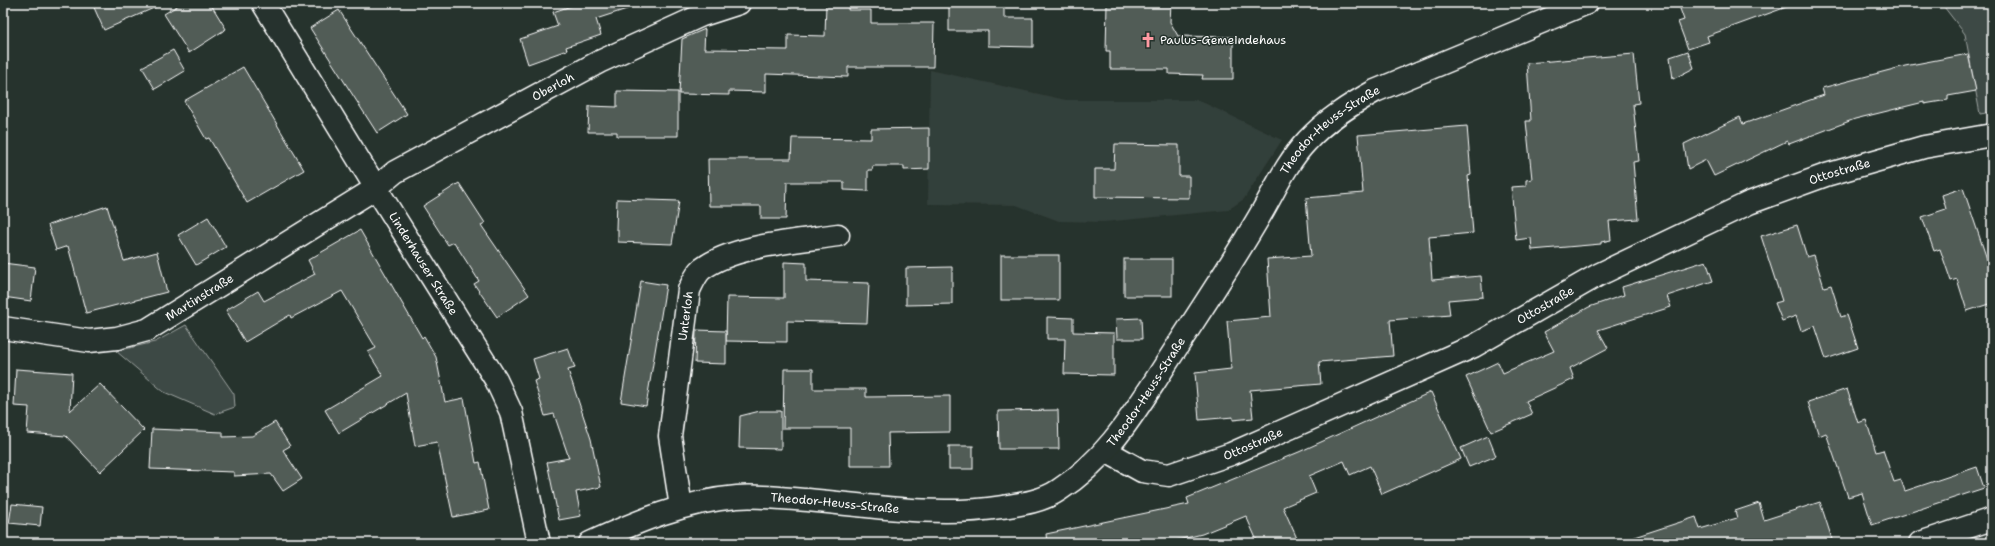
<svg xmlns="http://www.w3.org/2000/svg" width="1995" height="546" viewBox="0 0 1995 546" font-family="'Shantell Sans',sans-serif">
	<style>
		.built { fill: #333f3a }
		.green { fill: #3e4944; stroke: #9ea4a2 }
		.building { fill: #515c57; stroke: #fff }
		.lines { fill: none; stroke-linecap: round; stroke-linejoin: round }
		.minor-casing { stroke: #fff; stroke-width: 25 }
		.minor { stroke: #26332d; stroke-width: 22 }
		.labels { text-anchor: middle; stroke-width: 3; stroke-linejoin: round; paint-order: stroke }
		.poi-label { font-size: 12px; fill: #fff; stroke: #26332d; text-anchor: start }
		.street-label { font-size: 12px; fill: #fff; stroke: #26332d }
	</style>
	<rect width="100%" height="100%" fill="#26332d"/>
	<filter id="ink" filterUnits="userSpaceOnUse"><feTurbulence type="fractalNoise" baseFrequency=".025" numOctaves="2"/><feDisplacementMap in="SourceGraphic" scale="8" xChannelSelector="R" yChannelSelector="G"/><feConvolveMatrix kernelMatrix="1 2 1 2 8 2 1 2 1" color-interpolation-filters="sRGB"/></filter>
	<g filter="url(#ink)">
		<polygon class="built" points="930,70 1066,100 1198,100 1282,140 1244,199 1228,210 1104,222 1059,221 1016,205 928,204"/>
		<g class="green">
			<polygon points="1941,3 1992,3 1992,112 1980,114 1965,34"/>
			<polygon points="186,325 234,394 235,407 215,414 164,392 116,351 155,342"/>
		</g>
		<g class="building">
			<polygon points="92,3 165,3 104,30"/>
			<polygon points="182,3 210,3 226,29 189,53 164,14"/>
			<polygon points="580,3 633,3 633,7 596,19 601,35 566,47 567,50 528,64 520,39 558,26 553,12"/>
			<polygon points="826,3 849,3 848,10 871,10 871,23 934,23 933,67 848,67 848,77 766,74 766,92 729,91 729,95 679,94 682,39 705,29 704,49 788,50 788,35 825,36"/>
			<polygon points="949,3 1004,3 1004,18 1033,18 1033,47 988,46 988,31 949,31"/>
			<polygon points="1107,3 1171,3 1170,22 1178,36 1233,37 1233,79 1202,79 1203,75 1169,74 1169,69 1110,69 1110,51 1106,51"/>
			<polygon points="1678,3 1792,3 1792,5 1707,36 1709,42 1688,49 1678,22 1684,20"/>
			<polygon points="339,10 407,114 377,133 310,28"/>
			<polygon points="173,50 185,71 155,89 142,67"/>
			<polygon points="1688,51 1694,68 1673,79 1670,57"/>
			<polygon points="1634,54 1639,103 1633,104 1639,161 1633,162 1638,219 1609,221 1611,240 1601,242 1601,244 1532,250 1531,238 1516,240 1511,187 1526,186 1526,180 1532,179 1526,121 1531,121 1527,63"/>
			<polygon points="1968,54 1976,91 1948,96 1948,100 1924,104 1924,102 1855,119 1789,144 1787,141 1714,176 1706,160 1688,169 1684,144 1740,117 1743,124 1824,95 1822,88 1905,66"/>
			<polygon points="243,67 304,170 247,203 209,138 206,139 184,101"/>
			<polygon points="617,91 678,92 678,136 617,136 617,132 588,132 589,106 617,107"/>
			<polygon points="1467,126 1471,175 1468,176 1473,233 1429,237 1432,280 1481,276 1483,297 1448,300 1450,315 1390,320 1393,356 1319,362 1321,384 1250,390 1253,418 1233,420 1233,417 1199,420 1195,373 1231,369 1227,321 1271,317 1267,259 1311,256 1306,198 1363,193 1358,135"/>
			<polygon points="929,128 929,169 904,170 904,166 873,166 872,170 868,170 868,191 844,190 844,182 787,182 786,219 761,219 761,206 709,206 708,159 791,159 792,138 871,139 871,129"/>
			<polygon points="1115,144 1179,145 1179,176 1189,176 1189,198 1095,197 1095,169 1114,169"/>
			<polygon points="459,183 485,223 481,225 529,295 497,317 474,284 479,281 454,242 448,245 423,206"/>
			<polygon points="1963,188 1992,274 1992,303 1967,311 1957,279 1951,281 1940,249 1934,251 1922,217 1946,209 1942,195"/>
			<polygon points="617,199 679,201 672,244 618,242 618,229 616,229"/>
			<polygon points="107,206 124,261 157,252 167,292 86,313 68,246 56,250 48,225"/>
			<polygon points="208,217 226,247 196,265 178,235"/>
			<polygon points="1797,225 1807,257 1814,255 1824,287 1831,285 1841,317 1847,315 1858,348 1826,359 1815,326 1801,331 1796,316 1782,321 1775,303 1782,301 1761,236"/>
			<polygon points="360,230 422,338 424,336 436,357 445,402 464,398 476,463 480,462 489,510 453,517 437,442 415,446 406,393 339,433 325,410 383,376 368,352 376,348 342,291 291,318 290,315 245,342 226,310 258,291 264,301 315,274 308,260"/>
			<rect x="1001" y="255" width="58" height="45"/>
			<rect x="1124" y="259" width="48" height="37"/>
			<polygon points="1706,261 1713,281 1667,296 1671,307 1598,330 1608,348 1570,368 1574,379 1526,401 1532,414 1491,432 1466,377 1498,362 1503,373 1554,351 1544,332 1589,307 1624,295 1622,287"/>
			<polygon points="784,262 806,263 806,281 869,283 867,323 787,321 787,342 726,341 727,297 784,298"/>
			<polygon points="3,263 35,267 31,301 3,297"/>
			<polygon points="952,267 952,304 906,305 906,268"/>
			<polygon points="641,281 666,285 646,406 621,402"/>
			<polygon points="1047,317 1073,318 1073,332 1114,333 1114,375 1064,374 1065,339 1047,339"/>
			<polygon points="1141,318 1142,339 1117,339 1116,319"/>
			<polygon points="696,330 726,331 726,364 695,363"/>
			<polygon points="568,348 575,368 568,370 591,439 601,487 576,492 581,516 559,520 547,462 569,458 554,414 545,416 534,381 539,379 533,359"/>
			<polygon points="16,369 72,373 70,411 100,384 144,430 100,472 66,436 27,433 29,407 14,406"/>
			<polygon points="784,369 813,369 813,389 866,389 866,397 950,396 950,432 888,433 889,466 850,466 850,428 783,428"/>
			<polygon points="1847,389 1858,423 1866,420 1876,452 1883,450 1894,482 1901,480 1905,491 1977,467 1984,488 1872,525 1862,493 1848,497 1826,433 1819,436 1808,402"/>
			<polygon points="1431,392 1461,459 1382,494 1370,466 1350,475 1344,461 1309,476 1316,493 1283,507 1299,543 1258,543 1246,516 1202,534 1166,543 1047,543 1046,534 1189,504 1187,498 1299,452"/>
			<polygon points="1058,410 1059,449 999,449 998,411"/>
			<polygon points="760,411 781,411 781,449 739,448 740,416"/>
			<polygon points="275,422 290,446 283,450 302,479 283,491 271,474 234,476 234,472 150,469 152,429 223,432 223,437 252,436"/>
			<polygon points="1488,436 1496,456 1469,467 1461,448"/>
			<rect x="949" y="446" width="24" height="23"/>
			<polygon points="1820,502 1832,539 1819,543 1628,543 1628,539 1696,517 1700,529 1737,518 1735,511 1759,503 1764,520"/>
			<polygon points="12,504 42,507 40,526 9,523"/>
		</g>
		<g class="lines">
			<g class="minor-casing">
				<g id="minor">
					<path id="s1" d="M263,3L376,188L496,380L511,412L539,543"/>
					<path id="s2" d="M3,328L89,341L117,338L147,330L376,188L395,172L599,62L702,15L739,3"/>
					<path id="s3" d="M1106,451L1142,471L1169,475L1231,454L1474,346L1598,275L1749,203L1826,175L1924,147L1992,135"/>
					<path id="s4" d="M681,507L670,436L689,290C692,284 696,274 702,269C734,245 798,241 838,235"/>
					<path id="s5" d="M590,543C636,522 686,501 737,497C760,495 785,499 808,500C872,506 938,517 1002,507C1022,504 1043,501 1059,490C1103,462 1129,421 1157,378C1191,324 1227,272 1259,217C1274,192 1286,163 1307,141C1326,120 1350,105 1375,91L1587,3"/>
					<polyline points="1920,543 1992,519"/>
				</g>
			</g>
			<use href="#minor" class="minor"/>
		</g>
	</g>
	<defs>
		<g id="church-bare" transform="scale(1.2)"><path d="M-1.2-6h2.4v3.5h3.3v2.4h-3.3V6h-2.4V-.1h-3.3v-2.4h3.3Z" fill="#ff9aa2" stroke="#26332d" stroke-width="2.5" paint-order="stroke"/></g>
	</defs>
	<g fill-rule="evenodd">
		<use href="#church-bare" x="1148" y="40"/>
	</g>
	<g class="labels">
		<g class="poi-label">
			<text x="1160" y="44">Paulus-Gemeindehaus</text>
		</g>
		<g class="street-label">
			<text dy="4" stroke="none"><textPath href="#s2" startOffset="620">Oberloh</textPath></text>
			<text dy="4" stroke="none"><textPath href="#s5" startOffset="936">Theodor-Heuss-Straße</textPath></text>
			<text dy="4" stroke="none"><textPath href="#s3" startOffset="806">Ottostraße</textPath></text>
			<text dy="4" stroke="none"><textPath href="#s1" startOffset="306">Linderhauser Straße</textPath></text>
			<text dy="4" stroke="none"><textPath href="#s2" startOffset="208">Martinstraße</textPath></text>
			<text dy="4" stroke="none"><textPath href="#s3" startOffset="482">Ottostraße</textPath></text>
			<text dy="4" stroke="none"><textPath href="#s4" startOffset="193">Unterloh</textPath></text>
			<text dy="4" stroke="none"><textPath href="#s5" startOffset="613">Theodor-Heuss-Straße</textPath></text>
			<text dy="4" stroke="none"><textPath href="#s3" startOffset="158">Ottostraße</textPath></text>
			<text dy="4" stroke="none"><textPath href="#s5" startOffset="253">Theodor-Heuss-Straße</textPath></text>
		</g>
	</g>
	<rect width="1995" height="546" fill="none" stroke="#26332d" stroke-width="16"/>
	<rect x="8" y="8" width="1979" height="530" fill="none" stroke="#fff" stroke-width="1.5" filter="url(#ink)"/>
</svg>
